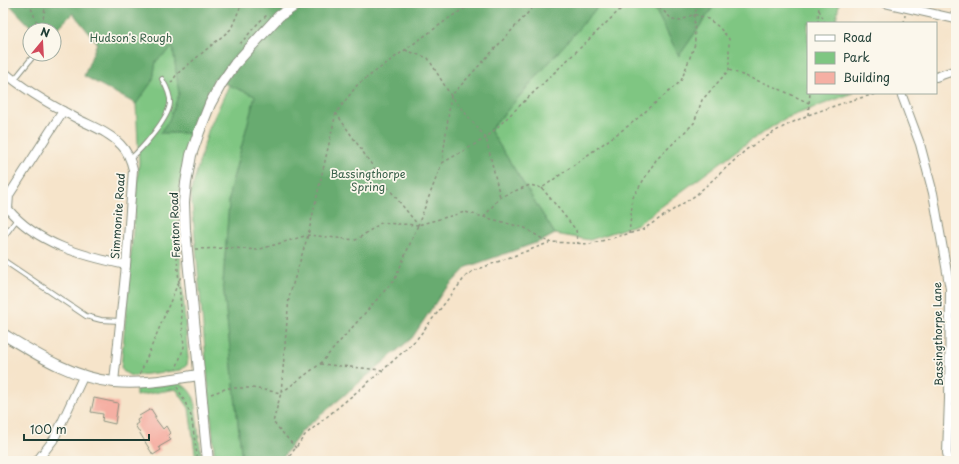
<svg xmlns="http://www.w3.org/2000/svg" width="959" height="464" viewBox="0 0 959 464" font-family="'Playpen Sans',sans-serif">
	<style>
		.green { fill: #7fc682; stroke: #4f825b }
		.forest { fill: #67ab70; stroke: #437452 }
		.building { fill: #f5afa3 }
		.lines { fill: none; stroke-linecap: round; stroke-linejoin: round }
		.service-casing { stroke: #8a907f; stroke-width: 6 }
		.minor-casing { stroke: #8a907f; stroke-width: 10 }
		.tertiary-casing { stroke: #8a907f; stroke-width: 12 }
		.path { stroke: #8a907f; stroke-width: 1.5; stroke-dasharray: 3 3; stroke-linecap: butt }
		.service { stroke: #fff; stroke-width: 4 }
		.minor { stroke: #fff; stroke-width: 8 }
		.tertiary { stroke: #fff; stroke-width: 10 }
		.labels { text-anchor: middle; stroke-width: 3.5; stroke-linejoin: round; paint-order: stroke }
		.park-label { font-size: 11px; fill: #375f48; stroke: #fbf7ec }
		.street-label { font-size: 11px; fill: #1f3d34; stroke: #fbf7ec }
	</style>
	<rect width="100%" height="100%" fill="#fbf7ec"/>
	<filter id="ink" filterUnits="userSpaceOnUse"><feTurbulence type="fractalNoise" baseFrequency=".025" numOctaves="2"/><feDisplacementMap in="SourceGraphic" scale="8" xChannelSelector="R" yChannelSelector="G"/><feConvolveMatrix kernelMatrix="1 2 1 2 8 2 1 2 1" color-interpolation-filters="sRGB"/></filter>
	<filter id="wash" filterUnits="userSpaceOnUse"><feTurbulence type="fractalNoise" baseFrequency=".012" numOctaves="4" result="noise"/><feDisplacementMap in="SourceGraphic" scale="16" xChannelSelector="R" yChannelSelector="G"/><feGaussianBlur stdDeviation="0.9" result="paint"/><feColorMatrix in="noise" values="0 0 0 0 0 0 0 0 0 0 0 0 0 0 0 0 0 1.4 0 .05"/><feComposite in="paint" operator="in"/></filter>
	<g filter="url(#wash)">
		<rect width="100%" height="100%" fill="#f6e4ca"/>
		<g class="green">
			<polygon points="601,3 652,3 679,56 716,3 839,3 836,23 808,23 808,93 853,93 784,119 744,145 638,224 590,240 555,234 490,130"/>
			<polygon points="173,47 179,94 170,119 160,133 193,133 186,158 180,184 177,214 188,359 187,365 181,370 131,376 124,372 121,368 139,162 136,104 153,80 156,61"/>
			<polygon points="229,85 255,96 230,190 223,283 242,461 215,461 191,192 208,131"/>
			<path d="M179,383C187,387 190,391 194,398L202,461H194L196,459L189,408L176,389L136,396V388Z"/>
		</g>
		<g class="forest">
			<polygon points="8,3 601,3 490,130 555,234 544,240 467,267 442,293 412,338 302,431 280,461 242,461 223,283 230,190 255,96 214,79 193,133 160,133 169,120 179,94 173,47 156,61 153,80 136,104 84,76 97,43 73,13 54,32 54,30 34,30"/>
			<polygon points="652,3 716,3 679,56"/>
		</g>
		<g id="blocks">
			<g class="building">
				<polygon points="94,398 118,403 115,424 102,421 103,414 91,412"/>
				<polygon points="151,409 156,417 154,417 163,429 166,426 170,433 168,435 171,440 159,447 161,450 153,455 135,425 138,423 137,420 140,418 139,416"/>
			</g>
		</g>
	</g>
	<g filter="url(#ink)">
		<use href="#blocks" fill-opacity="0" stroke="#8a907f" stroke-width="1"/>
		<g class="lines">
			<g class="service-casing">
				<g id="service">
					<polyline points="14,80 35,54"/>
					<path d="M130,159C142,149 169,118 170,103C171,95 166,86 162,79"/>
					<polyline points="3,238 17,219"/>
					<polyline points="3,260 86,316 101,320 120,321"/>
				</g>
			</g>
			<g class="minor-casing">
				<g id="minor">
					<polyline points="885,3 956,19"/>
					<path d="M3,71C24,90 51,105 76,118C91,126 109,132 121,145C128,152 131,161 133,170L126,265L114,382"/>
					<polyline points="936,77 956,70"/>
					<polyline points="901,93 920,144 933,193 950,289 949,399 947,453 949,461"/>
					<path d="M63,111L9,195L8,209C37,244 83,256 126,265"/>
					<polyline points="37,461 54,439 83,377"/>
				</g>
			</g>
			<g class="tertiary-casing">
				<g id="tertiary">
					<path d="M3,334C36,354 75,379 114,382C142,385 172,379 199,375"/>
					<polyline points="208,461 185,230 184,202 186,183 191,155 199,132 210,104 221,84 235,64 279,16 299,3"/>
				</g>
			</g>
			<g class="path">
				<polyline points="29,3 40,30"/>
				<polyline points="819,10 825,23"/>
				<polyline points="818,23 819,3"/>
				<polyline points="904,23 905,15"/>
				<polyline points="41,30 46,3"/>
				<polyline points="240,44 259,22 267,15"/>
				<polyline points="405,50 428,58 451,96 486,138 500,197"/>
				<polyline points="729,70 777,88 809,103"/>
				<polyline points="171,83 177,74 231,29 242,3"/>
				<polyline points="336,113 385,184 418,225 442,163 451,96 537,3"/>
				<polyline points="808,115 810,93"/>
				<polyline points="442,163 486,138 627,3"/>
				<polyline points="542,188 576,230 578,244"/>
				<polyline points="484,217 500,197 530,185 542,188 632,123 681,81 695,44 694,14 700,3"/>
				<polyline points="3,219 8,222"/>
				<polyline points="175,232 184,347 176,369"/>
				<polyline points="629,234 633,197 656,160 694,123 702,100 729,70 729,39 719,27 708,19 694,14 680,21 673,20 655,3"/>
				<polyline points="195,249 233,248 257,250 308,235 356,240 381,223 418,225"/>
				<polyline points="320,364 382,370"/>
				<polyline points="140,374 181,276"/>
				<polyline points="177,387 185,402 191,416 198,461"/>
				<polyline points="211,394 228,388 252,388 281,393 320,364 395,279 418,225 465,212 525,228 544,240 551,242"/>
				<polyline points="296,448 273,422 281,393 289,297 308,235 336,113 358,84 452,16 474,3"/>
				<polyline points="286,461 305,435 383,370 416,340 466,276 473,271 551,242 590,244 642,230 696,195 747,149 779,129 808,115 849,101 879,93"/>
			</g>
			<use href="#service" class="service"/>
			<use href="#minor" class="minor"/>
			<use href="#tertiary" class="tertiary"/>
		</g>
	</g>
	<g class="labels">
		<g class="park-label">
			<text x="131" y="42">Hudson's Rough</text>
			<text x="368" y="178">Bassingthorpe<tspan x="368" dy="13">Spring</tspan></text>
		</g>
		<g class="street-label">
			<text transform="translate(118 216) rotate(-86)" y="4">Simmonite Road</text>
			<text transform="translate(175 225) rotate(-92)" y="4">Fenton Road</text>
			<text transform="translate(938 334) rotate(-91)" y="4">Bassingthorpe Lane</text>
		</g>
	</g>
	<rect width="959" height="464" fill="none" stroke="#fbf7ec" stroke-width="16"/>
	<rect x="807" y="22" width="130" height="72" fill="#fbf7ec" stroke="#a3ada2"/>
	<rect x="815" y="35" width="20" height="6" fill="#ffffff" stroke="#a3ada2"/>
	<text x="843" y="42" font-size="12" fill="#1f3d34">Road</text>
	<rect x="815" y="52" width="20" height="12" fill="#7fc682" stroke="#a3ada2"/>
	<text x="843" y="62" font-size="12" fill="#1f3d34">Park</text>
	<rect x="815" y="72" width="20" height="12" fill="#f5afa3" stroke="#a3ada2"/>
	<text x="843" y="82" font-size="12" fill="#1f3d34">Building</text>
	<g transform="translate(42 42) rotate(18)"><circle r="19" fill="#fbf7ec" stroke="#a3ada2"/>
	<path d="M0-3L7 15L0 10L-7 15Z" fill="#d1495b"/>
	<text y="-6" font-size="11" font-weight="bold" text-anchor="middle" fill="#1f3d34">N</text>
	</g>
	<path d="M24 434v6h125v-6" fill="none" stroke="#1f3d34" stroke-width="2"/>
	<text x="30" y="434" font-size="12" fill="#1f3d34" stroke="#fbf7ec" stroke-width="3" paint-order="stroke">100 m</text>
</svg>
